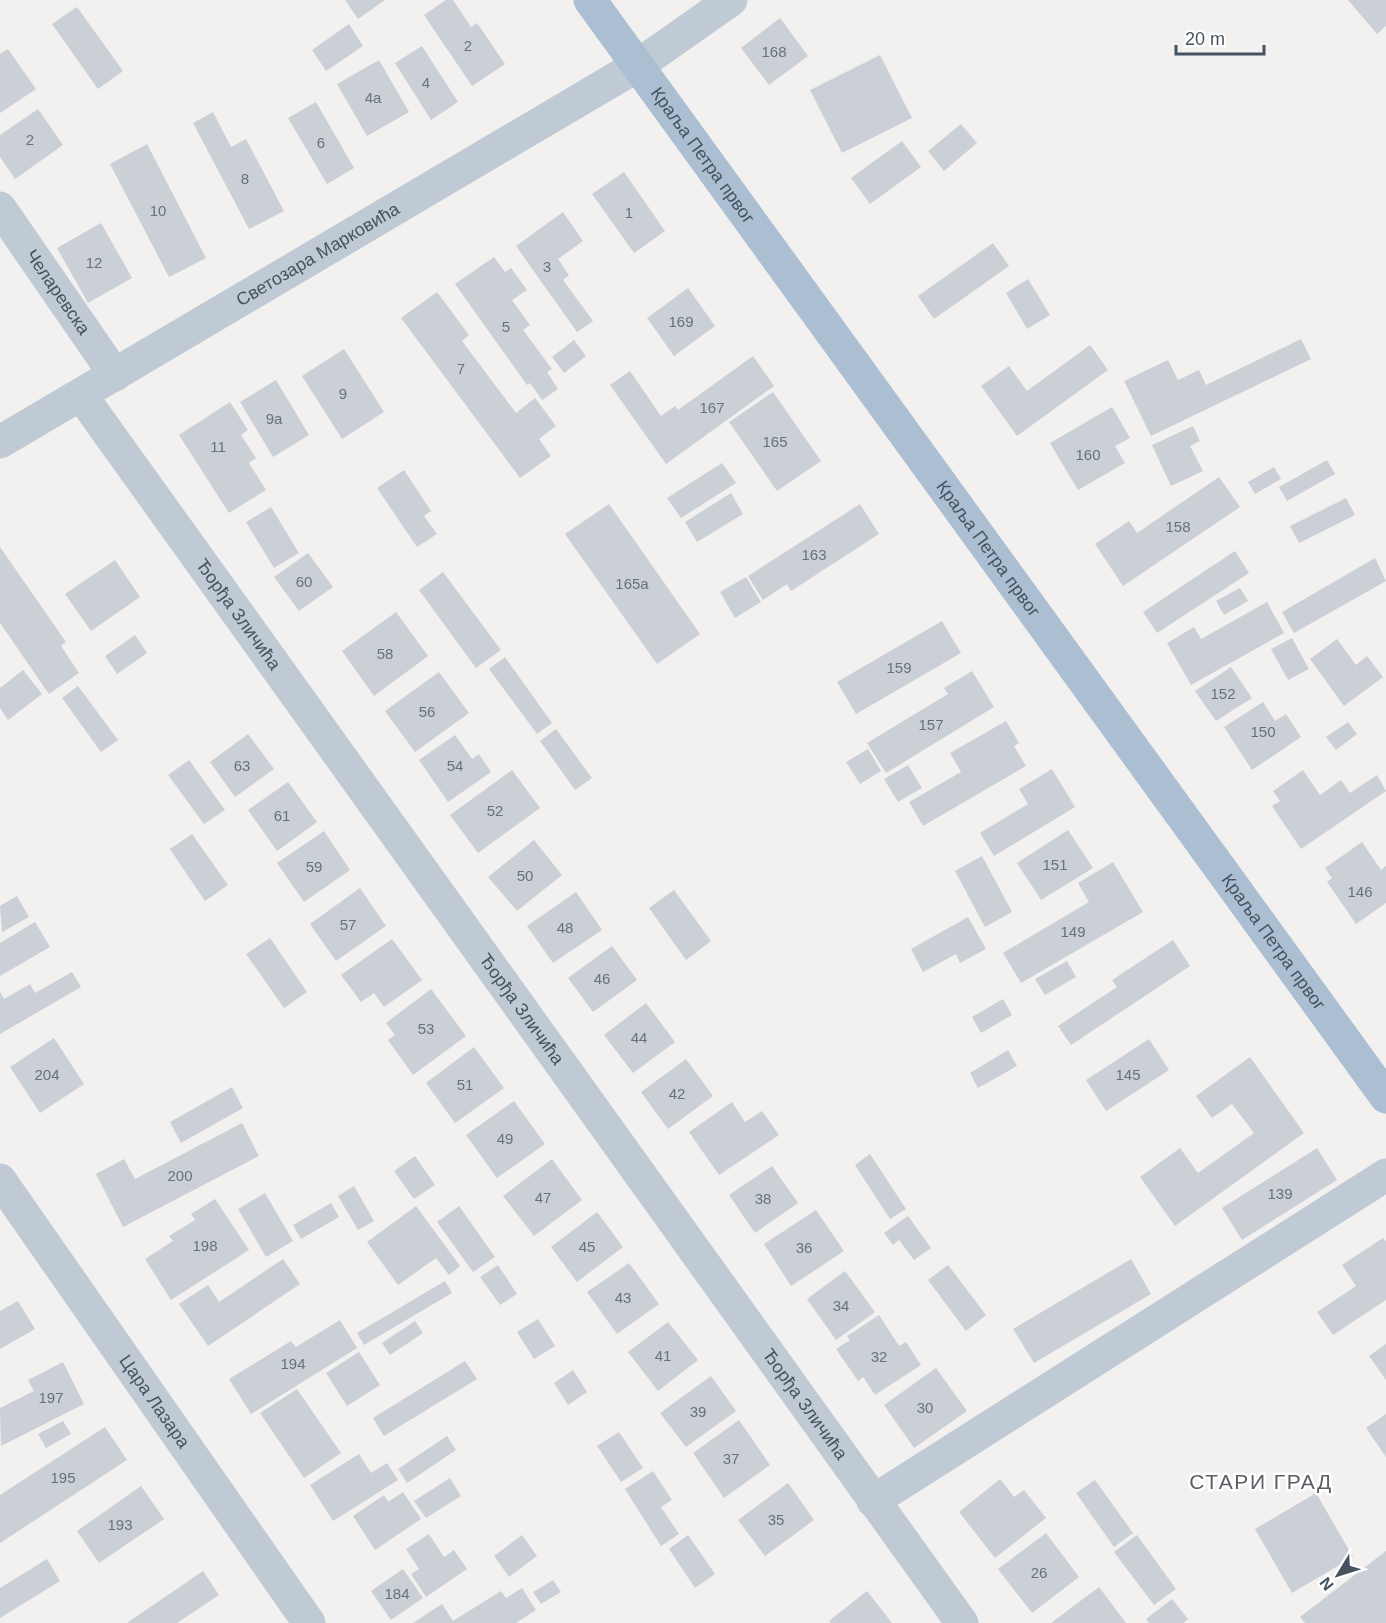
<svg xmlns="http://www.w3.org/2000/svg" width="1386" height="1623" viewBox="0 0 1386 1623" font-family="Arial,sans-serif">
	<style>
		.building { fill: #cbcfd6 }
		.lines { fill: none; stroke-linecap: round; stroke-linejoin: round }
		.minor { stroke: #bfcad4; stroke-width: 33 }
		.major { stroke: #acbed2; stroke-width: 33 }
		.labels { text-anchor: middle; stroke-width: 5; stroke-linejoin: round; paint-order: stroke }
		.number-label { font-size: 15px; fill: #66727e }
		.street-label { font-size: 18px; fill: #455360; stroke: #fff }
		.quarter-label { font-size: 21px; letter-spacing: 1.5px; fill: #5c6066; stroke: #fff }
	</style>
	<rect width="100%" height="100%" fill="#f3f0f0"/>
	<g class="building">
		<polygon points="345,0 385,0 358,19"/>
		<polygon points="446,0 453,0 471,27 477,23 505,64 472,86 424,15"/>
		<polygon points="1348,0 1386,0 1386,26 1377,34"/>
		<polygon points="77,7 123,71 98,89 52,24"/>
		<polygon points="780,18 808,56 769,85 741,48"/>
		<polygon points="349,24 363,46 326,71 312,50"/>
		<polygon points="422,46 458,102 431,120 395,63"/>
		<polygon points="8,49 36,89 0,113 0,54"/>
		<polygon points="880,55 912,118 842,153 810,90"/>
		<polygon points="379,60 409,112 367,136 337,84"/>
		<polygon points="316,102 354,168 327,184 288,118"/>
		<polygon points="38,109 63,145 15,179 0,157 0,135"/>
		<polygon points="213,112 231,147 246,139 284,211 249,229 193,123"/>
		<polygon points="961,124 977,143 944,171 928,151"/>
		<polygon points="902,141 921,167 870,204 851,178"/>
		<polygon points="147,144 206,258 169,277 110,164"/>
		<polygon points="624,172 665,231 634,253 592,194"/>
		<polygon points="563,212 583,241 558,259 569,275 563,280 593,321 577,332 516,246"/>
		<polygon points="101,223 132,278 88,303 57,248"/>
		<polygon points="993,243 1009,266 934,319 918,296"/>
		<polygon points="494,257 505,272 511,268 527,290 512,300 530,325 523,330 552,369 547,372 558,389 542,400 530,383 527,385 455,284"/>
		<polygon points="1028,279 1050,315 1027,329 1006,293"/>
		<polygon points="688,288 715,326 674,356 647,318"/>
		<polygon points="437,292 469,335 462,341 516,413 535,398 556,426 539,439 551,456 520,478 401,318"/>
		<polygon points="1301,339 1311,359 1151,436 1124,381 1168,360 1178,380 1199,370 1206,385"/>
		<polygon points="574,340 586,356 564,373 552,357"/>
		<polygon points="1090,345 1108,370 1017,436 981,386 1009,366 1027,391"/>
		<polygon points="344,349 384,412 342,439 302,376"/>
		<polygon points="753,356 774,386 666,464 610,385 630,371 661,416 675,406 678,410"/>
		<polygon points="276,380 309,435 273,457 240,402"/>
		<polygon points="773,392 821,461 777,491 729,422"/>
		<polygon points="230,402 248,430 241,435 256,458 249,463 266,490 229,513 179,435"/>
		<polygon points="1112,407 1130,438 1115,446 1125,463 1078,490 1050,443"/>
		<polygon points="1193,426 1200,441 1190,446 1203,471 1171,486 1152,445"/>
		<polygon points="1327,460 1335,474 1287,501 1279,487"/>
		<polygon points="722,463 736,483 681,518 667,498"/>
		<polygon points="1274,467 1281,479 1255,494 1248,482"/>
		<polygon points="404,470 431,511 424,516 437,534 417,547 377,488"/>
		<polygon points="1219,477 1240,507 1123,586 1095,544 1129,521 1137,533"/>
		<polygon points="731,493 743,514 697,542 685,522"/>
		<polygon points="1346,498 1355,515 1299,543 1290,526"/>
		<polygon points="609,504 700,634 657,664 565,534"/>
		<polygon points="860,504 879,534 791,591 787,584 763,600 748,576"/>
		<polygon points="271,507 299,553 274,568 246,522"/>
		<polygon points="0,547 66,642 61,646 79,673 49,694 0,623"/>
		<polygon points="1235,551 1249,573 1157,633 1143,612"/>
		<polygon points="308,553 333,587 299,611 274,577"/>
		<polygon points="1375,558 1386,581 1294,633 1282,612"/>
		<polygon points="115,560 140,597 91,631 65,594"/>
		<polygon points="443,572 501,650 476,668 419,590"/>
		<polygon points="746,577 761,602 735,618 720,592"/>
		<polygon points="1240,588 1248,601 1224,615 1216,601"/>
		<polygon points="1267,602 1284,633 1191,685 1167,643 1194,627 1201,639"/>
		<polygon points="396,612 428,656 374,696 342,651"/>
		<polygon points="942,621 961,653 856,714 837,682"/>
		<polygon points="135,635 147,653 117,674 105,656"/>
		<polygon points="1292,638 1309,669 1288,680 1271,649"/>
		<polygon points="1337,639 1356,665 1367,656 1383,677 1344,706 1310,659"/>
		<polygon points="505,657 552,723 537,734 489,669"/>
		<polygon points="1231,667 1252,698 1216,721 1195,691"/>
		<polygon points="23,670 42,694 8,720 0,708 0,688"/>
		<polygon points="972,671 994,707 886,773 867,743 948,694 944,688"/>
		<polygon points="439,672 469,713 415,752 385,711"/>
		<polygon points="78,686 118,740 101,752 62,698"/>
		<polygon points="1263,702 1275,721 1286,714 1301,737 1252,770 1224,727"/>
		<polygon points="1006,721 1019,743 1014,746 1026,766 923,826 909,802 961,772 950,753"/>
		<polygon points="1348,722 1357,734 1336,750 1326,737"/>
		<polygon points="556,729 592,778 575,790 540,741"/>
		<polygon points="248,734 274,769 235,797 210,762"/>
		<polygon points="455,735 472,759 479,754 491,772 448,802 419,760"/>
		<polygon points="868,749 881,771 860,784 846,762"/>
		<polygon points="189,760 225,810 204,824 168,775"/>
		<polygon points="908,765 922,788 898,802 884,779"/>
		<polygon points="1052,769 1075,807 994,856 980,833 1028,804 1019,789"/>
		<polygon points="512,770 540,808 478,853 450,815"/>
		<polygon points="1303,770 1320,795 1341,780 1350,793 1377,775 1386,791 1301,849 1272,806 1280,801 1273,791"/>
		<polygon points="288,782 317,822 277,851 248,810"/>
		<polygon points="1068,830 1093,868 1041,900 1017,863"/>
		<polygon points="324,831 350,870 304,902 277,863"/>
		<polygon points="192,834 228,885 205,901 170,849"/>
		<polygon points="534,840 562,875 517,911 488,877"/>
		<polygon points="1362,842 1381,870 1386,866 1386,903 1356,924 1327,882 1332,878 1325,868"/>
		<polygon points="982,856 1012,912 985,927 955,871"/>
		<polygon points="1113,862 1143,912 1021,983 1003,953 1089,902 1078,883"/>
		<polygon points="360,888 386,926 336,961 310,924"/>
		<polygon points="674,890 711,941 686,960 649,908"/>
		<polygon points="576,892 602,930 553,963 527,926"/>
		<polygon points="17,896 29,917 2,932 0,906"/>
		<polygon points="968,917 986,949 960,963 956,954 923,972 911,949"/>
		<polygon points="35,922 50,947 0,976 0,943"/>
		<polygon points="270,938 307,992 284,1008 246,954"/>
		<polygon points="392,939 422,980 384,1007 374,993 361,1002 341,975"/>
		<polygon points="1173,940 1190,966 1071,1045 1058,1026 1117,987 1112,980"/>
		<polygon points="612,946 637,980 593,1012 568,978"/>
		<polygon points="1067,961 1076,977 1045,995 1035,979"/>
		<polygon points="72,972 81,987 0,1034 0,992 4,999 30,984 35,993"/>
		<polygon points="431,989 466,1036 413,1075 388,1040 395,1035 386,1023"/>
		<polygon points="1003,999 1012,1015 981,1033 972,1017"/>
		<polygon points="646,1003 675,1042 633,1073 604,1035"/>
		<polygon points="54,1038 84,1084 40,1113 10,1067"/>
		<polygon points="1149,1039 1169,1070 1106,1111 1086,1080"/>
		<polygon points="474,1047 504,1088 455,1123 426,1083"/>
		<polygon points="1008,1050 1017,1066 978,1088 970,1073"/>
		<polygon points="1250,1057 1304,1133 1175,1226 1140,1177 1180,1148 1198,1173 1254,1133 1232,1104 1212,1118 1196,1096"/>
		<polygon points="686,1059 713,1096 668,1129 641,1092"/>
		<polygon points="232,1087 243,1108 181,1143 170,1122"/>
		<polygon points="514,1101 545,1144 497,1178 466,1135"/>
		<polygon points="732,1102 745,1122 762,1111 779,1135 719,1175 689,1132"/>
		<polygon points="242,1123 259,1156 123,1227 96,1174 124,1159 135,1179"/>
		<polygon points="1317,1148 1337,1180 1242,1240 1222,1208"/>
		<polygon points="870,1154 906,1209 890,1219 855,1165"/>
		<polygon points="415,1156 435,1185 414,1199 394,1171"/>
		<polygon points="552,1159 582,1200 534,1236 503,1196"/>
		<polygon points="772,1166 798,1203 755,1233 729,1195"/>
		<polygon points="354,1186 374,1221 358,1230 338,1196"/>
		<polygon points="265,1193 293,1241 266,1257 238,1209"/>
		<polygon points="215,1199 249,1250 171,1300 145,1259 173,1241 169,1236 195,1220 191,1214"/>
		<polygon points="331,1203 339,1217 301,1239 293,1225"/>
		<polygon points="416,1206 460,1266 449,1275 436,1258 398,1285 367,1242"/>
		<polygon points="459,1206 495,1257 473,1272 437,1222"/>
		<polygon points="816,1210 844,1251 791,1286 764,1244"/>
		<polygon points="597,1212 623,1247 577,1282 551,1247"/>
		<polygon points="908,1216 931,1248 914,1260 899,1240 893,1245 884,1233"/>
		<polygon points="1383,1238 1386,1241 1386,1300 1333,1335 1317,1312 1356,1286 1342,1265"/>
		<polygon points="283,1259 300,1284 208,1346 179,1304 208,1285 219,1302"/>
		<polygon points="1131,1259 1151,1294 1034,1363 1013,1329"/>
		<polygon points="629,1263 659,1304 617,1334 587,1292"/>
		<polygon points="498,1265 517,1294 500,1305 480,1277"/>
		<polygon points="948,1265 986,1315 966,1331 928,1280"/>
		<polygon points="845,1271 875,1312 836,1340 807,1299"/>
		<polygon points="445,1281 452,1293 364,1345 357,1333"/>
		<polygon points="18,1301 35,1329 0,1349 0,1311"/>
		<polygon points="879,1315 899,1346 906,1342 921,1365 875,1395 863,1377 858,1381 836,1349 850,1340 847,1336"/>
		<polygon points="538,1319 555,1346 534,1359 517,1332"/>
		<polygon points="340,1320 357,1348 251,1414 229,1379 291,1341 296,1347"/>
		<polygon points="415,1321 423,1333 390,1355 382,1343"/>
		<polygon points="668,1322 698,1360 658,1391 628,1352"/>
		<polygon points="1386,1344 1386,1380 1369,1356"/>
		<polygon points="359,1352 380,1385 347,1406 326,1373"/>
		<polygon points="465,1361 477,1379 384,1436 373,1418"/>
		<polygon points="63,1362 84,1404 1,1446 0,1408 34,1391 28,1380"/>
		<polygon points="936,1368 967,1411 914,1448 884,1405"/>
		<polygon points="573,1370 587,1392 568,1405 554,1383"/>
		<polygon points="711,1376 736,1411 686,1447 660,1413"/>
		<polygon points="297,1389 341,1453 304,1478 260,1413"/>
		<polygon points="1386,1414 1386,1457 1366,1428"/>
		<polygon points="739,1420 770,1465 724,1498 693,1453"/>
		<polygon points="63,1421 71,1434 46,1448 38,1434"/>
		<polygon points="105,1427 127,1460 0,1543 0,1495"/>
		<polygon points="619,1432 643,1468 621,1482 597,1446"/>
		<polygon points="447,1436 456,1450 407,1483 398,1469"/>
		<polygon points="359,1454 371,1473 387,1463 398,1480 333,1521 310,1485"/>
		<polygon points="653,1471 672,1500 661,1507 679,1534 661,1546 625,1489"/>
		<polygon points="450,1478 461,1496 426,1518 414,1501"/>
		<polygon points="1000,1479 1014,1497 1024,1490 1046,1518 995,1558 959,1512"/>
		<polygon points="1095,1480 1133,1533 1114,1547 1076,1493"/>
		<polygon points="788,1483 814,1520 765,1556 738,1520"/>
		<polygon points="141,1486 164,1519 99,1563 77,1531"/>
		<polygon points="403,1492 421,1519 375,1550 353,1516 384,1495 388,1502"/>
		<polygon points="1316,1493 1353,1557 1292,1593 1255,1529"/>
		<polygon points="1046,1533 1079,1577 1032,1613 998,1569"/>
		<polygon points="429,1534 444,1557 454,1550 467,1569 426,1597 411,1574 419,1569 406,1549"/>
		<polygon points="522,1535 537,1556 509,1577 494,1556"/>
		<polygon points="688,1535 715,1574 695,1588 669,1549"/>
		<polygon points="1137,1535 1176,1589 1154,1605 1114,1552"/>
		<polygon points="1386,1551 1386,1623 1305,1623 1300,1617"/>
		<polygon points="47,1559 60,1581 0,1618 0,1588"/>
		<polygon points="403,1569 423,1598 391,1620 371,1591"/>
		<polygon points="203,1571 219,1595 177,1623 127,1623"/>
		<polygon points="553,1580 561,1592 541,1604 533,1592"/>
		<polygon points="1099,1587 1126,1623 1051,1623"/>
		<polygon points="522,1588 536,1610 516,1623 413,1623 442,1604 453,1621 501,1591 506,1598"/>
		<polygon points="867,1591 892,1623 831,1623 829,1621"/>
		<polygon points="1172,1599 1188,1619 1183,1623 1149,1623 1146,1619"/>
	</g>
	<g class="lines">
		<g class="minor">
			<path id="s1" d="M0,208L115,375"/>
			<path id="s2" d="M81,395L962,1623"/>
			<path id="s3" d="M0,442L637,66L731,0"/>
			<path id="s4" d="M0,1180L309,1623"/>
			<polyline points="873,1501 1386,1175"/>
		</g>
		<path class="major" id="s5" d="M590,0L1386,1097"/>
	</g>
	<g class="labels">
		<g class="number-label">
			<text x="468" y="51">2</text>
			<text x="774" y="57">168</text>
			<text x="426" y="88">4</text>
			<text x="373" y="103">4a</text>
			<text x="30" y="145">2</text>
			<text x="321" y="148">6</text>
			<text x="245" y="184">8</text>
			<text x="158" y="216">10</text>
			<text x="629" y="218">1</text>
			<text x="94" y="268">12</text>
			<text x="547" y="272">3</text>
			<text x="681" y="327">169</text>
			<text x="506" y="332">5</text>
			<text x="461" y="374">7</text>
			<text x="343" y="399">9</text>
			<text x="712" y="413">167</text>
			<text x="274" y="424">9a</text>
			<text x="775" y="447">165</text>
			<text x="218" y="452">11</text>
			<text x="1088" y="460">160</text>
			<text x="1178" y="532">158</text>
			<text x="814" y="560">163</text>
			<text x="304" y="587">60</text>
			<text x="632" y="589">165a</text>
			<text x="385" y="659">58</text>
			<text x="899" y="673">159</text>
			<text x="1223" y="699">152</text>
			<text x="427" y="717">56</text>
			<text x="931" y="730">157</text>
			<text x="1263" y="737">150</text>
			<text x="242" y="771">63</text>
			<text x="455" y="771">54</text>
			<text x="495" y="816">52</text>
			<text x="282" y="821">61</text>
			<text x="1055" y="870">151</text>
			<text x="314" y="872">59</text>
			<text x="525" y="881">50</text>
			<text x="1360" y="897">146</text>
			<text x="348" y="930">57</text>
			<text x="565" y="933">48</text>
			<text x="1073" y="937">149</text>
			<text x="602" y="984">46</text>
			<text x="426" y="1034">53</text>
			<text x="639" y="1043">44</text>
			<text x="47" y="1080">204</text>
			<text x="1128" y="1080">145</text>
			<text x="465" y="1090">51</text>
			<text x="677" y="1099">42</text>
			<text x="505" y="1144">49</text>
			<text x="180" y="1181">200</text>
			<text x="1280" y="1199">139</text>
			<text x="543" y="1203">47</text>
			<text x="763" y="1204">38</text>
			<text x="205" y="1251">198</text>
			<text x="587" y="1252">45</text>
			<text x="804" y="1253">36</text>
			<text x="623" y="1303">43</text>
			<text x="841" y="1311">34</text>
			<text x="663" y="1361">41</text>
			<text x="879" y="1362">32</text>
			<text x="293" y="1369">194</text>
			<text x="51" y="1403">197</text>
			<text x="925" y="1413">30</text>
			<text x="698" y="1417">39</text>
			<text x="731" y="1464">37</text>
			<text x="63" y="1483">195</text>
			<text x="776" y="1525">35</text>
			<text x="120" y="1530">193</text>
			<text x="1039" y="1578">26</text>
			<text x="397" y="1599">184</text>
		</g>
		<g class="street-label">
			<text dy="6" stroke="none"><textPath href="#s5" startOffset="192">Краља Петра првог</textPath></text>
			<text dy="6" stroke="none"><textPath href="#s3" startOffset="369">Светозара Марковића</textPath></text>
			<text dy="6" stroke="none"><textPath href="#s1" startOffset="102">Челаревска</textPath></text>
			<text dy="6" stroke="none"><textPath href="#s5" startOffset="678">Краља Петра првог</textPath></text>
			<text dy="6" stroke="none"><textPath href="#s2" startOffset="270">Ђорђа Зличића</textPath></text>
			<text dy="6" stroke="none"><textPath href="#s5" startOffset="1164">Краља Петра првог</textPath></text>
			<text dy="6" stroke="none"><textPath href="#s2" startOffset="756">Ђорђа Зличића</textPath></text>
			<text dy="6" stroke="none"><textPath href="#s4" startOffset="270">Цара Лазара</textPath></text>
			<text dy="6" stroke="none"><textPath href="#s2" startOffset="1242">Ђорђа Зличића</textPath></text>
		</g>
		<g class="quarter-label">
			<text x="1261" y="1489">СТАРИ ГРАД</text>
		</g>
	</g>
	<g transform="translate(1338 1575) rotate(232)" stroke="#ffffff" stroke-width="4.5" paint-order="stroke">
	<path d="M0-4.5L10 22L0 15L-10 22Z" fill="#455360"/>
	<text y="-9" font-size="16" font-weight="bold" text-anchor="middle" fill="#455360">N</text>
	</g>
	<path d="M1176 45v9h88v-9" fill="none" stroke="#455360" stroke-width="3"/>
	<text x="1185" y="45" font-size="18" fill="#455360" stroke="#ffffff" stroke-width="4.5" paint-order="stroke">20 m</text>
</svg>
